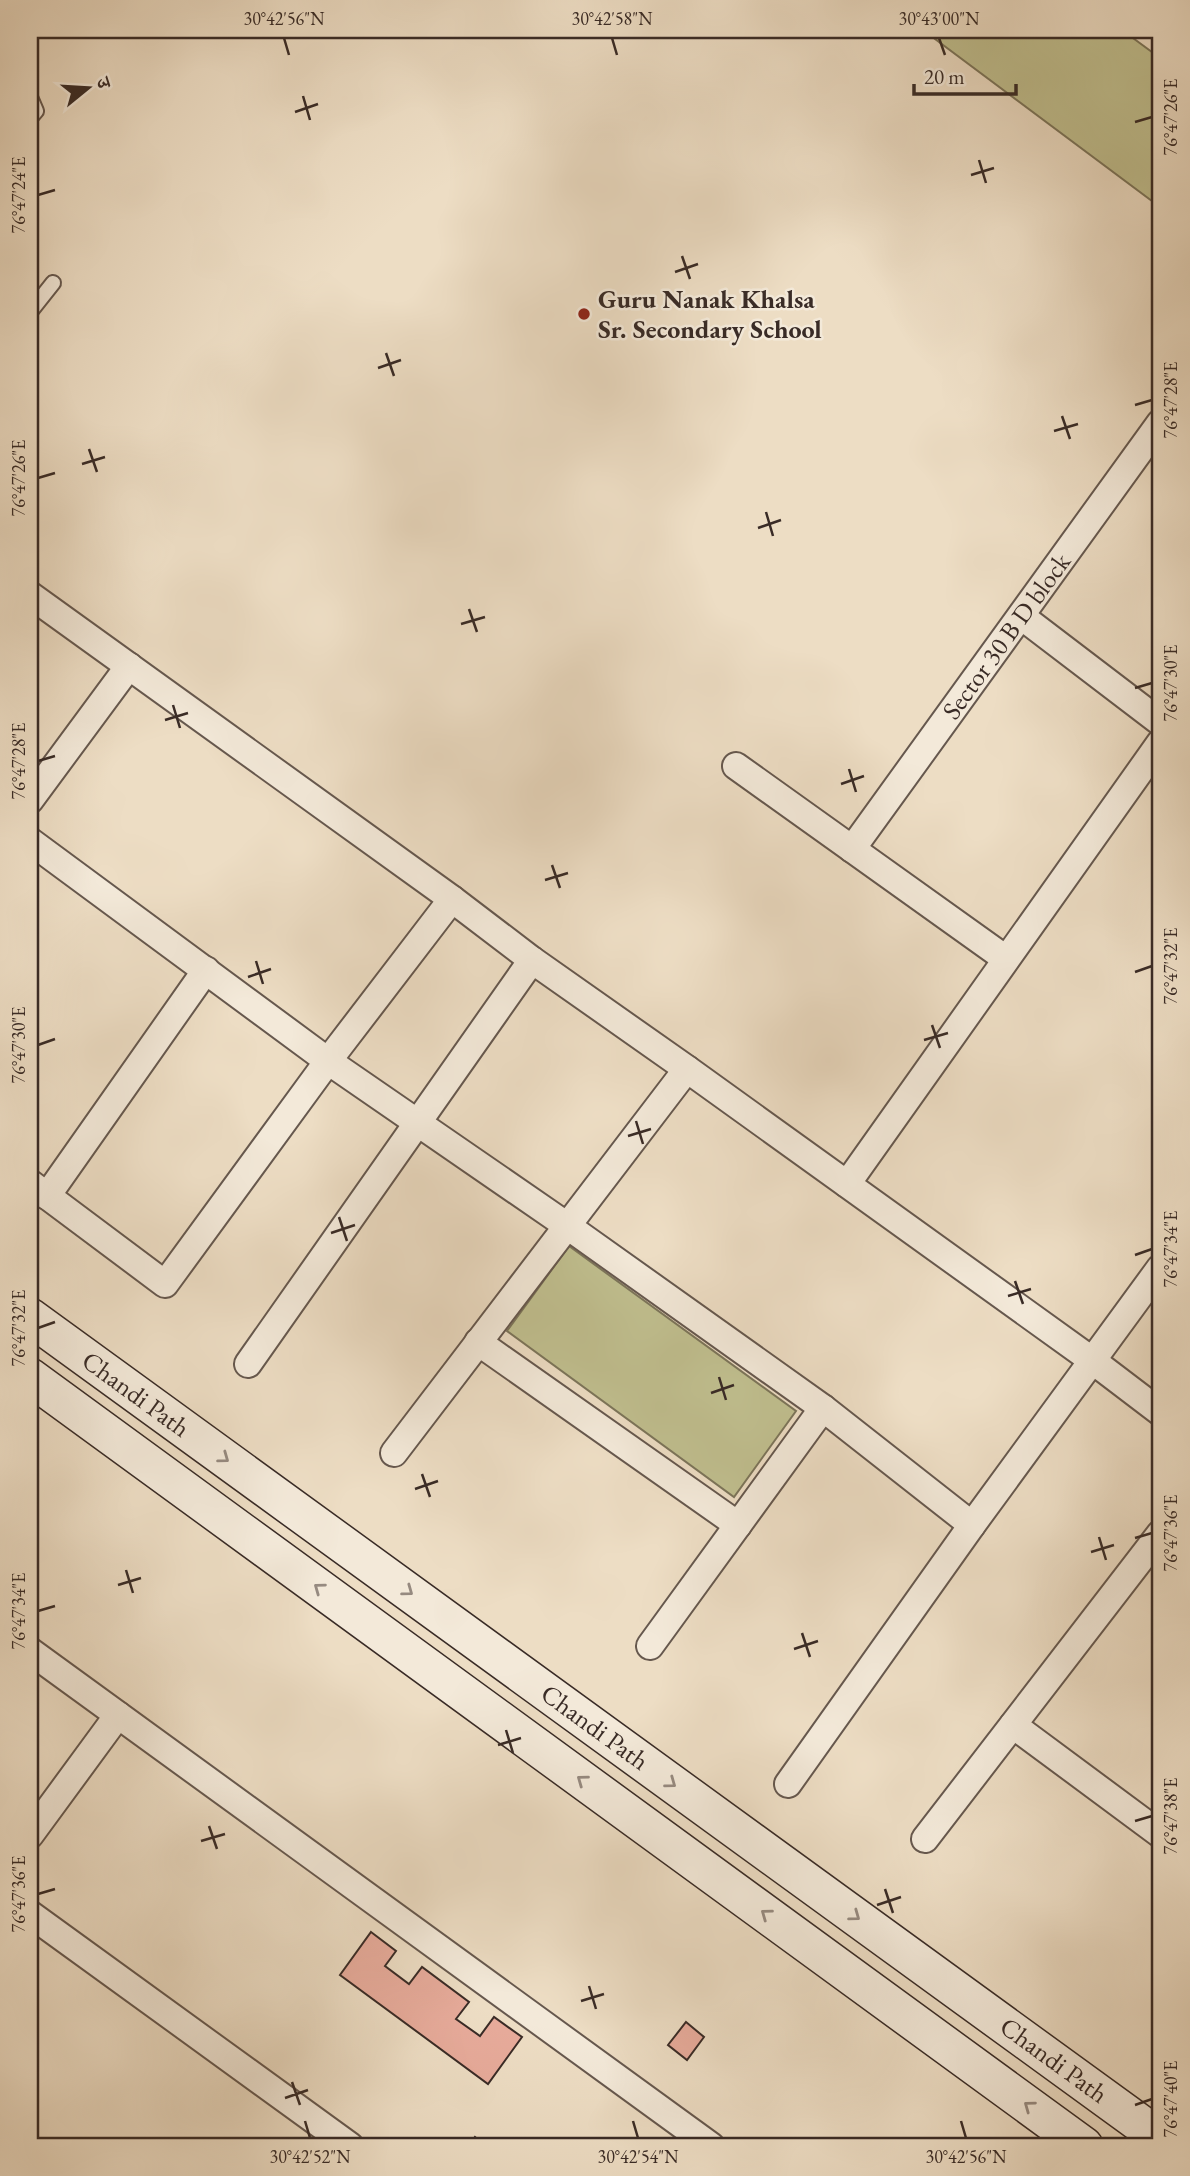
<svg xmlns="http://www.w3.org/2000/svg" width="1190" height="2176" viewBox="0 0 1190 2176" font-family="'EB Garamond','Noto Serif Devanagari',serif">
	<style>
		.green { fill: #c0bf8f; stroke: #7c755a; stroke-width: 2 }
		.building { fill: #e7ab9b; stroke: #392b26; stroke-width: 2 }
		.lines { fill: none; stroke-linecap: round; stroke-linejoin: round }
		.service-casing { stroke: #66584e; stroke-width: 18 }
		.minor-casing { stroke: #66584e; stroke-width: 30 }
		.secondary-casing { stroke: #392b26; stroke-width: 40 }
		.service { stroke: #f3e9d9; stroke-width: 14 }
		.minor { stroke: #f3e9d9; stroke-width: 26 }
		.secondary { stroke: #f3e9d9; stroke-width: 37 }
		.oneway { stroke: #968a80 }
		.ticks { fill: none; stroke: #392b26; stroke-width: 2.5 }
		.poi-dot { fill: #8f2418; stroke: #f3e9d9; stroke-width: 2.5 }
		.labels { text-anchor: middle; stroke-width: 5; stroke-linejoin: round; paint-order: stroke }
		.poi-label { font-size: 26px; font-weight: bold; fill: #392b26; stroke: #f3e9d9; text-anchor: start }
		.street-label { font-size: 26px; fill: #392b26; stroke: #f3e9d9 }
		.neatline { fill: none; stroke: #392b26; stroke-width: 2.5 }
		.ticks-label { font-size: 18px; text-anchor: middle; fill: #392b26 }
	</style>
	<rect width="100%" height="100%" fill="#edddc4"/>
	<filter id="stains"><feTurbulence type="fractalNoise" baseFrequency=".00286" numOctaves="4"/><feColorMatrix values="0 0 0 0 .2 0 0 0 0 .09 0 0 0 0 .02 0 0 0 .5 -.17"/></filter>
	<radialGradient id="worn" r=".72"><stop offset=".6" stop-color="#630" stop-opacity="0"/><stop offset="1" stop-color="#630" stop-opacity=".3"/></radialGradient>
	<g class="green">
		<polygon points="923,30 1122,30 1160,58 1160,207"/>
		<polygon points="569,1246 796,1411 734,1497 507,1331"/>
	</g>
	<g class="building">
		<polygon points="371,1932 396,1951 385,1966 409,1984 422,1967 469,2002 456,2019 480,2036 494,2017 522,2037 488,2084 340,1975"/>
		<polygon points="686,2022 704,2037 687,2060 668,2045"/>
		<polygon points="475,2137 487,2146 468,2146"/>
	</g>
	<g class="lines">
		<g class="service-casing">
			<g id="service">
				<polyline points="30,97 36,111 30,118"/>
				<polyline points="30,312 53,283"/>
			</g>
		</g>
		<g class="minor-casing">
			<g id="minor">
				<polyline points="30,595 452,899 532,960 687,1069 1093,1361 1160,1412"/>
				<polyline points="1021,616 1160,722"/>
				<polyline points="736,766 1006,959"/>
				<polyline points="30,800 129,666"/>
				<polyline points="30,841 328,1061 566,1225 823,1408 972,1525"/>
				<polyline points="852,849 1160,423"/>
				<polyline points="30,1183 165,1284 328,1061 452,899"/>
				<polyline points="847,1184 1160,743"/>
				<polyline points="47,1196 206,970"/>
				<polyline points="478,1342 738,1525"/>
				<polyline points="248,1364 532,960"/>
				<polyline points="394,1453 687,1069"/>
				<polyline points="650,1646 823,1408"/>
				<polyline points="30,1651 711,2146"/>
				<polyline points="1013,1725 1160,1834"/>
				<polyline points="788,1784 972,1525 1160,1268"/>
				<polyline points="30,1835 118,1715"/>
				<polyline points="925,1839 1160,1534"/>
				<polyline points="30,1914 350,2146"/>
			</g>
		</g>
		<g class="secondary-casing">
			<g id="secondary">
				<polyline points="30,1317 1160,2138"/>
				<polyline points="30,1377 1084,2146"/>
			</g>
		</g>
		<use href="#service" class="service"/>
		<use href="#minor" class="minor"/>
		<use href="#secondary" class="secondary"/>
	</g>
	<defs><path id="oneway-chevron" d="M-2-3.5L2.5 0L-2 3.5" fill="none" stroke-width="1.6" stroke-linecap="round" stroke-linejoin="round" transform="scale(1.75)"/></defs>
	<g class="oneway">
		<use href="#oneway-chevron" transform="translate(224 1458) rotate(36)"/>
		<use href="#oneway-chevron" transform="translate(319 1588) rotate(-144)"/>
		<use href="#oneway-chevron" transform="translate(408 1591) rotate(36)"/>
		<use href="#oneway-chevron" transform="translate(582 1780) rotate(-144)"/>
		<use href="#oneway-chevron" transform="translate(671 1783) rotate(36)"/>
		<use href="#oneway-chevron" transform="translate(766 1914) rotate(-144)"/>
		<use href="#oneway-chevron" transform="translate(855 1916) rotate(36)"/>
		<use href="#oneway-chevron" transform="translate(1029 2106) rotate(-144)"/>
	</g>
	<path class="ticks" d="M284,38L289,55M612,38L617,55M939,38L945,55M303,96L310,120M295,112L318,104M1135,122L1152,117M979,160L986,183M971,175L994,168M38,195L55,190M682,256L690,279M675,272L698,264M386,353L394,376M378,368L401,360M1135,405L1152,400M1062,416L1070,439M1054,431L1078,424M89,449L97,472M82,464L105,457M38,478L55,473M766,512L773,536M758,528L781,520M469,609L477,632M461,624L485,617M1135,688L1152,683M173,705L180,728M165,720L188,713M38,761L55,756M849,769L856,792M841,784L864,776M552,865L560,888M545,880L568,873M256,961L263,984M1135,972L1152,966M248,977L271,969M932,1025L940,1048M924,1040L948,1033M38,1045L55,1039M636,1121L643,1144M628,1136L651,1129M339,1217L347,1241M331,1233L355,1225M1135,1255L1152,1249M1015,1281L1023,1304M1008,1296L1031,1289M38,1328L55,1322M719,1377L726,1400M711,1393L734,1385M422,1474L430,1497M415,1489L438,1481M1099,1537L1106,1560M1135,1538L1152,1533M1091,1552L1114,1545M126,1570L133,1593M118,1585L141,1578M38,1611L55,1606M802,1633L810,1657M794,1649L818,1641M506,1730L513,1753M498,1745L521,1738M1135,1821L1152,1816M209,1826L217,1849M201,1841L225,1834M885,1889L893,1913M38,1894L55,1889M877,1905L901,1897M589,1986L596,2009M581,2001L604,1994M292,2082L300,2105M285,2098L308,2090M1135,2105L1152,2099M305,2121L310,2138M633,2121L638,2138M961,2121L966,2138"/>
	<circle class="poi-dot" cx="584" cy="314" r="7"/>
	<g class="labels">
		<g class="poi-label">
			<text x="598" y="308">Guru Nanak Khalsa<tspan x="598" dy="30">Sr. Secondary School</tspan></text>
		</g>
		<g class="street-label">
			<text transform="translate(1006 636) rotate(-54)" y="9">Sector 30 B D block</text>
			<text transform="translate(136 1394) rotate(36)" y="9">Chandi Path</text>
			<text transform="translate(595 1727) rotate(36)" y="9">Chandi Path</text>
			<text transform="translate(1054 2060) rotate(36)" y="9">Chandi Path</text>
		</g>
	</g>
	<rect width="1190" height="2176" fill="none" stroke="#edddc4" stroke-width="77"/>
	<g transform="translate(88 88) rotate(72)" stroke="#f3e9d9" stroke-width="5" paint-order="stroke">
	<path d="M0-5L12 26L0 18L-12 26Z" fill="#392b26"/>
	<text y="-10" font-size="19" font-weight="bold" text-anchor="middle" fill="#392b26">उ</text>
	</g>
	<path d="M914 84v10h102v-10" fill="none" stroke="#392b26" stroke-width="3.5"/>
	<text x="924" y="84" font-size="21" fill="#392b26" stroke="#f3e9d9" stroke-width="5" paint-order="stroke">20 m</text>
	<rect x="38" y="38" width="1114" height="2100" class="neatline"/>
	<g class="ticks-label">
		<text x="284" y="25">30°42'56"N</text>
		<text x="612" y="25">30°42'58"N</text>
		<text x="939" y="25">30°43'00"N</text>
		<text transform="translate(1171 117) rotate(-90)" y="6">76°47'26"E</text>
		<text transform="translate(19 195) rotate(-90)" y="6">76°47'24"E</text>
		<text transform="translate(1171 400) rotate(-90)" y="6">76°47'28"E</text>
		<text transform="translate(19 478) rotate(-90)" y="6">76°47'26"E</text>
		<text transform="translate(1171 683) rotate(-90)" y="6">76°47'30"E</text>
		<text transform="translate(19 761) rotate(-90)" y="6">76°47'28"E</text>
		<text transform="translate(1171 966) rotate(-90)" y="6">76°47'32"E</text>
		<text transform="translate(19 1045) rotate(-90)" y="6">76°47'30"E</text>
		<text transform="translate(1171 1249) rotate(-90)" y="6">76°47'34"E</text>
		<text transform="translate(19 1328) rotate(-90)" y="6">76°47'32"E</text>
		<text transform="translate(1171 1533) rotate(-90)" y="6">76°47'36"E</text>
		<text transform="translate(19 1611) rotate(-90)" y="6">76°47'34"E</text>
		<text transform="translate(1171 1816) rotate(-90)" y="6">76°47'38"E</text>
		<text transform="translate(19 1894) rotate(-90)" y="6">76°47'36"E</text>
		<text transform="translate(1171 2099) rotate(-90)" y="6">76°47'40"E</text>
		<text x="310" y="2163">30°42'52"N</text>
		<text x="638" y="2163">30°42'54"N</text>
		<text x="966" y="2163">30°42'56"N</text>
	</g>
	<rect width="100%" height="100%" filter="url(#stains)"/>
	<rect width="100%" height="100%" fill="url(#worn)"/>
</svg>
